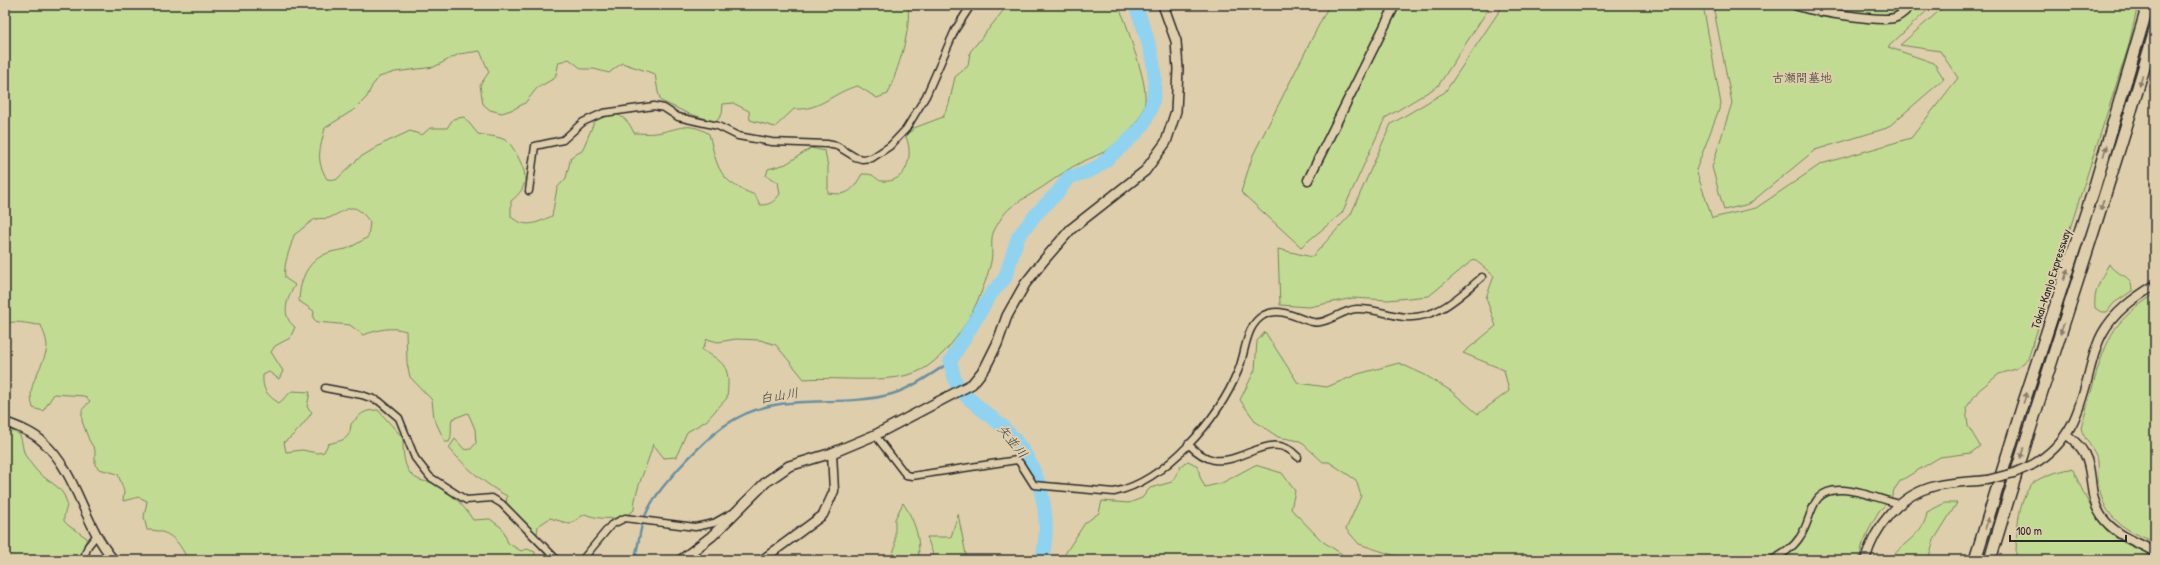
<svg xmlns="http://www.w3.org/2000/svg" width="2160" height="565" viewBox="0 0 2160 565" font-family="'Patrick Hand','Klee One',sans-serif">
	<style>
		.green { fill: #c2db92; stroke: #76835e }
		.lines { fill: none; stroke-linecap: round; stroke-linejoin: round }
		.stream { stroke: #6790a1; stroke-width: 2.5 }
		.river { stroke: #8fd3f0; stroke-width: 14 }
		.minor-casing { stroke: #2b2b2b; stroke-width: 9 }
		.tertiary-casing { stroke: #2b2b2b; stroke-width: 11 }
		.secondary-casing { stroke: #2b2b2b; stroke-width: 12 }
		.motorway-casing { stroke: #2b2b2b; stroke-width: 14 }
		.minor { stroke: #dfceac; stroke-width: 6 }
		.tertiary { stroke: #dfceac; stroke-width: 8 }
		.secondary { stroke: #dfceac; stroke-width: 9 }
		.motorway { stroke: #dfceac; stroke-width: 11 }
		.tertiary-bridge-casing { stroke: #2b2b2b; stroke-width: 11; stroke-linecap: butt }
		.tertiary-bridge { stroke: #dfceac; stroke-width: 8 }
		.oneway { fill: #857c6c }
		.labels { text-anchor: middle; stroke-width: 4; stroke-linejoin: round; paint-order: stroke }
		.park-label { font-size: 12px; fill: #3a3d35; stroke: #dfceac }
		.street-label { font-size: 12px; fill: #2b2b2b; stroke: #dfceac }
		.water-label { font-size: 13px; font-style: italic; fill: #353c3f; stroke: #dfceac }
	</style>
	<rect width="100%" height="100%" fill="#dfceac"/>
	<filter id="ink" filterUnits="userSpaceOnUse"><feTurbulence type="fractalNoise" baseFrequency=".025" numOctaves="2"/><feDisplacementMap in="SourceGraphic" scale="8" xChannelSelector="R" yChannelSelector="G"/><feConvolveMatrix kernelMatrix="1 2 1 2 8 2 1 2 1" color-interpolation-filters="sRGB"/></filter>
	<g filter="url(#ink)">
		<g class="green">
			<path d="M5,5H908C911,34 898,67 888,94L877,98L858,86C834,91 821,111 794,109L775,127L750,120L749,111L733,103L723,104L722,114L716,122L687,113L661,101L658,92L655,74L622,63L609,73L594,69H582L569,59L559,62L555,78L537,88L525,103L514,109L502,113L490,110L483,104L480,85L489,72L480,51L459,54L434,67L395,72L379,77L372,86L367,97L355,109L325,128C320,150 315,159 327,179L336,180L359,158L382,144L410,131L422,135L430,128H447L453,119L464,117L478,134C487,136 498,136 505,140C511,143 514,150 517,155C527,174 530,186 511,201V217C527,229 536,223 552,216L557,188L566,178L571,157L582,151L595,120L613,113C625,117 629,122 634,133C641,133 649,134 656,133C678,130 688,120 709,134C718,169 718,181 755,195L760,205C770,205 774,202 780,194L778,182L766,176L768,169L786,164L811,148L825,151L828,167V193C849,196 852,191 862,174C865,174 869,174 872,175C876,177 878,181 882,181C907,184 914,155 906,137L914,128L943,117L949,104L955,77L968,66L970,52L1003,11L1004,5H1117C1127,20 1130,40 1137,58C1141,72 1146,87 1145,102C1143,121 1119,143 1104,152C1094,157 1083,161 1074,166C1060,174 1047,185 1033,193C1022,200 1010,205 1002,217C999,222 992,232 992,238C991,246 993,253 991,262C982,299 960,343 928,366C899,387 838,376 804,379L776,345L760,340L736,339L718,342L707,339L702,350C728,364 730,369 727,398L706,421L687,432L676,457L664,458L653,444C648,465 634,490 634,510C622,521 599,520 585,514L570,524L550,518L538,526L537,534L506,503L507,496C487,486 463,465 449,448L455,439L465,450L471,449L476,443L475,429L468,413L452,419C450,428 453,434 449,442H445L434,418L432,400L410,377L407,363L406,331C391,326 378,330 363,335L350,325L317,322L313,318L314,311L299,301C300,278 308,259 331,252C335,251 341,250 346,249C354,246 361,241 368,237L370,222C353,200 351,208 329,218C325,219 320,218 316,219C310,221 300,231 294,235C290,250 283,263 285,278L295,285C287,298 280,316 295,327L290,338L275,346L271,352L283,371L279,379L269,372L263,375C262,390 267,395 279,403L292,391L310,392L307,407L312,412C306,422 294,436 284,442L286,452L302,450L317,453L324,452L328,444C342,440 350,441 351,424C361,414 363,410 378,410L403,438C403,453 403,474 420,480C424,482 429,481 432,483C450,492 462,503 473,520L490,519L502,528L508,543L521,551L527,549L535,552V559L188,560C178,540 170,530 147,530L144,517L147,501L139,497L123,501L124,491L118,474L99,469L95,465V450L89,440L82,421V410L90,401L84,396L54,394L43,411L33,408C26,384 40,374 46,352C49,343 44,334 41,325C31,325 18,320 8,323L5,339Z"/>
			<polygon points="1329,5 1491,5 1438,86 1385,118 1342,213 1301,247 1241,192 1253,155"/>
			<polygon points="1501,5 1703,5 1721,104 1696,170 1712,218 1756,208 1821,164 1911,138 1958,78 1940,51 1900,45 1946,5 2138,5 2128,48 2028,359 2016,369 1999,374 1979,390 1966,408 1968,426 1980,446 1971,453 1940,457 1900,481 1894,490 1891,499 1879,511 1872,523 1863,543 1859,560 1408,560 1359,544 1346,529 1361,496 1356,480 1329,462 1323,462 1300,441 1278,437 1256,422 1240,400 1255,370 1257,341 1265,332 1298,383 1327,387 1358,374 1399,363 1425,375 1451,391 1478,414 1509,391 1504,370 1463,353 1496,326 1486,298 1494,276 1474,259 1429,296 1388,300 1353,298 1309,307 1280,305 1278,249 1312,257 1351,214 1391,124 1445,92 1500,10"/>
			<polygon points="1713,5 1933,5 1888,47 1934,63 1944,79 1887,128 1815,150 1749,204 1724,210 1712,167 1732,103"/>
			<path d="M2109,264C2116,277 2132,272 2132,291L2114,303L2107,312H2101L2095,308C2093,291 2101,279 2109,264Z"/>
			<path d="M2155,294V542C2126,531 2104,519 2099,486C2097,478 2099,470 2098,461C2095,449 2084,440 2081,428C2090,400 2100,347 2118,325C2128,313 2141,303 2155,294Z"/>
			<path d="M5,429C25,434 19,435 24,452C26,458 32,465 36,470C45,481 62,485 66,500C69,507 63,513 64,521L69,526L87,538L80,560H5Z"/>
			<polygon points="1188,461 1198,466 1200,477 1205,487 1222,483 1255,465 1282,473 1295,491 1291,509 1322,541 1351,560 1061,560 1085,523 1099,513 1102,501 1129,503 1142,498 1150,488 1172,482 1181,466"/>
			<path d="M2070,469L2073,470C2083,491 2096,525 2116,538C2128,546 2142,550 2155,558V560H2016C2016,541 2017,496 2033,483C2042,476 2059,471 2070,469Z"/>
			<path d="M903,503C915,521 921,539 918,560H891L895,547V519Z"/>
			<path d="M1945,503H1957L1934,540L1928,560H1890C1901,543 1925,534 1927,512Z"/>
			<polygon points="958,514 967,560 935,560 927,537 951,537"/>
		</g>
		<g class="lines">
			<path class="stream" d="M634,560C639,546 639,530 645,516C653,497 667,482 680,467C710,435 735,410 780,404C816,399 858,404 892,394C912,388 933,373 950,362"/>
			<path class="river" d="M1042,560C1053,511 1039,461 1002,426C992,417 962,396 957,385C954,378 952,369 950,362L991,294L1005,278L1018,237L1036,214L1058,192L1069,177C1100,170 1098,166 1121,147C1127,141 1133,137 1139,130C1168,94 1151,44 1135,5"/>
			<g class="minor-casing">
				<g id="minor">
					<polyline points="529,191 535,146 563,140 583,122 603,113 654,106 664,108 678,117 718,126 738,136 772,142 827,144 837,146 855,157 862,159 872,158 890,146 906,129 926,96 955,30 971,5"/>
					<polyline points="325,388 362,395 379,401 399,418 415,458 430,477 466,500 492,498 502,504 557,560"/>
					<path d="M875,435L906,475L912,476L1017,460L1020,463L1034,485L1114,492C1166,481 1219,418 1238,371C1246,353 1245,325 1264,315C1280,306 1297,319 1313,322C1326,325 1342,310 1356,309C1371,308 1383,313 1398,316C1433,323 1458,298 1482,277"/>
					<path d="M1188,444C1195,451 1204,458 1214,460C1245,464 1271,428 1298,457"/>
					<polyline points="83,560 88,546 96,536"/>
					<polyline points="582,560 611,525 625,518 695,527 714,523 730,514"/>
					<path d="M1772,560C1783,554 1793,548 1800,537C1814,517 1808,488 1843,490C1862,491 1882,500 1900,504"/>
				</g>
			</g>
			<g class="tertiary-casing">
				<g id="tertiary">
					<path d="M1795,5C1811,11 1879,22 1894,18C1901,16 1906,10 1911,5"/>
					<polyline points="1308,180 1395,5"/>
					<path d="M5,422C18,427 33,432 43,442C78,473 83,525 114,560"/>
					<path d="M2067,435C2073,440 2080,445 2084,453C2095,473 2087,496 2102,517C2116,536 2136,541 2155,552"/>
					<path d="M2032,465C2071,443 2080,410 2090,369C2093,358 2096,345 2102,334C2114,312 2134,298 2155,285"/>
					<polyline points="762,560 823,515 834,491 832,453"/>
					<path d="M1865,560C1875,526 1899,495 1935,486C1951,482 1970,482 1987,480"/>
				</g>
			</g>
			<g class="secondary-casing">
				<polyline id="secondary" points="681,560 712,536 766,482 789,466 832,453 875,435 972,384 985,368 997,344 1007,316 1025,284 1044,260 1071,229 1145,171 1166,142 1176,111 1178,69 1176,41 1163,5"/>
			</g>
			<g class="motorway-casing">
				<g id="motorway">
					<polyline points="1975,560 2022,408 2094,189 2148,5"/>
					<path d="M1990,560C2042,382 2104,208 2155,30"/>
				</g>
			</g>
			<use href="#minor" class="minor"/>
			<use href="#tertiary" class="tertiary"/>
			<use href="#secondary" class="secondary"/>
			<use href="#motorway" class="motorway"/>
			<g class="tertiary-bridge-casing">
				<polyline id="tertiary-bridge" points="1987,480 2014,473 2032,465"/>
			</g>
			<use href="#tertiary-bridge" class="tertiary-bridge"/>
		</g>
		<defs><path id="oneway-solid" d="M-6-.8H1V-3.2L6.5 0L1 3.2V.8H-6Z"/></defs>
		<g class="oneway">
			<use href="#oneway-solid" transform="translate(2141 81) rotate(106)"/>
			<use href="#oneway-solid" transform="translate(2105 151) rotate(-73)"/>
			<use href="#oneway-solid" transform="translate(2102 205) rotate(108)"/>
			<use href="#oneway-solid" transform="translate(2066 275) rotate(-71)"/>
			<use href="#oneway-solid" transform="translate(2062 329) rotate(108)"/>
			<use href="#oneway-solid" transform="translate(2025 398) rotate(-72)"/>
			<use href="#oneway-solid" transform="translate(2022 453) rotate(107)"/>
			<use href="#oneway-solid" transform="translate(1987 523) rotate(-73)"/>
		</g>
	</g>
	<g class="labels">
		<g class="park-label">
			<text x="1802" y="82">古瀬間墓地</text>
		</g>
		<g class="street-label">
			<text transform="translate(2051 279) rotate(-72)" y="4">Tokai-Kanjo Expressway</text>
		</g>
		<g class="water-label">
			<text transform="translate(779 395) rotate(-9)" y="5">白山川</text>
			<text transform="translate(1013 441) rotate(51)" y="5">矢並川</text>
		</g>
	</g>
	<rect width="2160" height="565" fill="none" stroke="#dfceac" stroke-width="20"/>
	<rect x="10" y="10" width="2140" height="545" fill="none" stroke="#2b2b2b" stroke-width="1.5" filter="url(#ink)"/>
	<path d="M2010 535v6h116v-6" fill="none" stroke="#2b2b2b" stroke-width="2"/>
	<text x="2016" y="535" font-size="12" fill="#2b2b2b" stroke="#dfceac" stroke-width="3" paint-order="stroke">100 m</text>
</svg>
